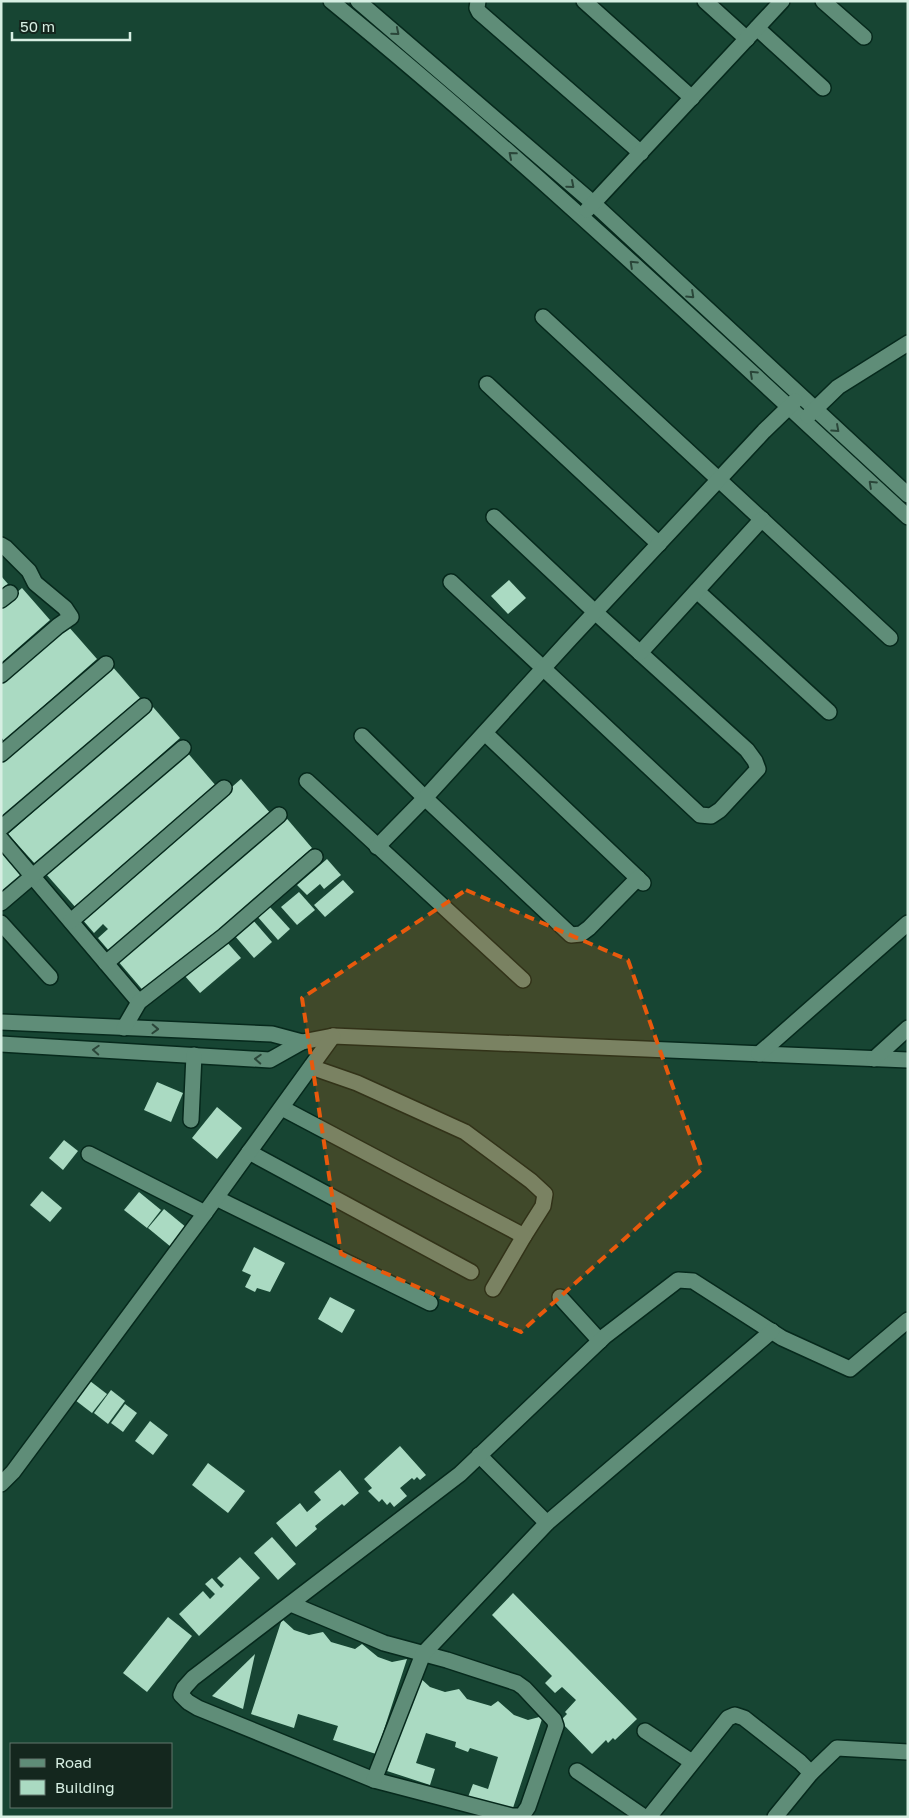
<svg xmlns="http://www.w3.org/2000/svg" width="909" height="1818" viewBox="0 0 909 1818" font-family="'Golos Text',sans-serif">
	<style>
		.building { fill: #aadac2 }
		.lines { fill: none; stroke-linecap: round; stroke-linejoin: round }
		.minor-casing { stroke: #06291c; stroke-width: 18 }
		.minor { stroke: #5f8d78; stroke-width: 15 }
		.oneway { stroke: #2a4639 }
		.marked { fill: #e8590c; fill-opacity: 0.2; stroke: #e8590c; stroke-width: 4; stroke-dasharray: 10 6; stroke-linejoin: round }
	</style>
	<rect width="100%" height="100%" fill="#174533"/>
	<g class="building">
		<polygon points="1,576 8,584 1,589"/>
		<polygon points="509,580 526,598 508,614 491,596"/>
		<polygon points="22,588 50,620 1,663 1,606"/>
		<polygon points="68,626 97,659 4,741 1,737 1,684"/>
		<polygon points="111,665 140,698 1,820 1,762"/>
		<polygon points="153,707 180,738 36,865 8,834"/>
		<polygon points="186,751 217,787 77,909 46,874"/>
		<polygon points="241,779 271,814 149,921 146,918 134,929 135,931 110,952 98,938 108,929 103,924 94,933 82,919"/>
		<polygon points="283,814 312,848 146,994 117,960"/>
		<polygon points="1,850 25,877 1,898"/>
		<polygon points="327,859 341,875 324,889 320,884 307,895 297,885"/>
		<polygon points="343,880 354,892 325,917 314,905"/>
		<polygon points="299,892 315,910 297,925 281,907"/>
		<polygon points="269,906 290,929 278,940 257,916"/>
		<polygon points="252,919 272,942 254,958 234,935"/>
		<polygon points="225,940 241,958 200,993 184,975"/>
		<polygon points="157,1082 183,1093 171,1122 144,1110"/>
		<polygon points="217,1107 242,1128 217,1159 192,1138"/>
		<polygon points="64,1140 78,1151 63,1170 49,1158"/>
		<polygon points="42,1191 62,1208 50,1222 30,1205"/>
		<polygon points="139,1192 161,1210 147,1228 124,1210"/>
		<polygon points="164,1209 187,1228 171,1247 148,1228"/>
		<polygon points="254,1247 285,1263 270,1292 257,1288 255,1292 245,1287 251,1275 242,1271"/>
		<polygon points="330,1297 355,1310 342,1333 318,1319"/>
		<polygon points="90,1381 107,1394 92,1413 75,1400"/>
		<polygon points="111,1390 125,1401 108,1424 94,1413"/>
		<polygon points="125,1404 137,1413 123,1432 111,1423"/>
		<polygon points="150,1421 168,1435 153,1455 135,1441"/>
		<polygon points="400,1446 426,1475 420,1480 417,1477 414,1480 412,1478 400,1488 407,1496 394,1507 390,1502 387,1505 382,1499 379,1502 368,1491 372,1488 364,1479"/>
		<polygon points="208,1463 245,1491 228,1513 192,1485"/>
		<polygon points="340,1470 359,1493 344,1506 342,1504 315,1526 317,1529 296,1547 276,1523 300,1503 307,1512 321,1500 314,1492"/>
		<polygon points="272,1537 296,1564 278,1580 254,1553"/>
		<polygon points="240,1557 260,1578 199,1636 179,1614 203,1591 210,1599 215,1594 205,1584 212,1578 221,1588 224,1585 217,1578"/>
		<polygon points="513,1593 637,1719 615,1740 613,1738 608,1743 606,1740 592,1754 560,1721 567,1714 565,1712 576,1700 562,1687 555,1693 545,1683 552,1676 492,1615"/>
		<polygon points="168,1617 192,1636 147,1692 123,1673"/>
		<polygon points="282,1619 294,1630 309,1635 323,1632 331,1642 355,1649 362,1644 378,1657 392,1662 407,1659 376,1754 333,1740 338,1726 298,1714 294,1728 251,1714"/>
		<polygon points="255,1654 243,1709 212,1696"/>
		<polygon points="418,1676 430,1687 445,1692 459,1689 467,1699 491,1706 498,1701 514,1715 528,1720 543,1716 512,1811 468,1797 473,1784 488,1789 498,1757 470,1748 468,1752 455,1747 456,1742 426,1733 416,1763 435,1769 430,1785 387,1771"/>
	</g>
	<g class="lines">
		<g class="minor-casing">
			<g id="minor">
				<path d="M331,1C531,164 718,342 908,517"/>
				<polyline points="358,1 593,203 908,495"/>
				<polyline points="478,1 477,8 479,12 641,153"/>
				<polyline points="584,1 692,98"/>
				<polyline points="705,1 747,39"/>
				<polyline points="823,1 864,37"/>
				<polyline points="757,28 823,88"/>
				<polyline points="587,210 782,1"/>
				<polyline points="543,317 890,638"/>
				<polyline points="487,384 659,544"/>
				<polyline points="808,416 838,387 908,343"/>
				<polyline points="1,545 6,548 29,571 35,583 65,608 71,617 58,626 1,675"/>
				<polyline points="451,582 700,815 711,816 720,810 758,769 755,761 747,750 595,612 494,517"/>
				<polyline points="697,591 829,712"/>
				<polyline points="1,600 10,593"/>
				<polyline points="640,653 762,519"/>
				<polyline points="485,733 643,883"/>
				<polyline points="362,736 425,798 571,935 581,934 589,928 638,878"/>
				<polyline points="1,754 106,664"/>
				<polyline points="307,781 523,980"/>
				<polyline points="1,828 144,706"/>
				<polyline points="1,839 139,1002"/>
				<polyline points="377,847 425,798 570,639 764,431 795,401"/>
				<polyline points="1,903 183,748"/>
				<polyline points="71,921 224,788"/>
				<polyline points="1,923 50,977"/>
				<polyline points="106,963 279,815"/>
				<polyline points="1,1022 272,1034 302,1042"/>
				<polyline points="124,1028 139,1002 224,936 315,857"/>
				<polyline points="1,1044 270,1060 302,1042 333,1036 908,1060"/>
				<polyline points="759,1054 908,923"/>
				<polyline points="874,1059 908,1028"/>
				<polyline points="311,1067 357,1083 465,1132 531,1181 545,1194 543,1206 524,1236 493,1289"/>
				<polyline points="282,1108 524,1236"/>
				<polyline points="191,1120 194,1055"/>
				<polyline points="249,1152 471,1272"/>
				<polyline points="89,1154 205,1213"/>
				<polyline points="216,1198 430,1303"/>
				<polyline points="560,1297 600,1341"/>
				<polyline points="479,1455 547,1523"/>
				<polyline points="1,1484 13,1472 205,1213 333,1036"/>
				<polyline points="291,1604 384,1643 447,1660 517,1683 524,1688 554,1720 556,1726 528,1807 522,1816 512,1816 374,1780 198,1708 188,1702 181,1695 184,1688 193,1678 460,1474 605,1336 678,1280 693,1281 782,1338 850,1369 908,1320"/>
				<polyline points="645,1731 692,1762"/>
				<polyline points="577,1771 644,1817"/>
				<polyline points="374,1780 423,1654 547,1523 772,1331"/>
				<polyline points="649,1817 728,1718 735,1715 744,1718 800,1762 811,1773"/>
				<polyline points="775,1817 811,1773 837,1748 908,1752"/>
			</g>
		</g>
		<use href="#minor" class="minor"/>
	</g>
	<defs><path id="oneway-chevron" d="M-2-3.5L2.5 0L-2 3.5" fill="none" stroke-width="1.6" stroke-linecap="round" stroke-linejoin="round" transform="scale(1.25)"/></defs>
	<g class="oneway">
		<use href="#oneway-chevron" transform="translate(396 32) rotate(40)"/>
		<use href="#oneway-chevron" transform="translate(512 155) rotate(-139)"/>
		<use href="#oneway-chevron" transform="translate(571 185) rotate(41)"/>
		<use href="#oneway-chevron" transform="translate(633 264) rotate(-137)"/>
		<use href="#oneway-chevron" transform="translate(691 295) rotate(43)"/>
		<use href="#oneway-chevron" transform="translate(753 374) rotate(-137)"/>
		<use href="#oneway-chevron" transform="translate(836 429) rotate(42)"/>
		<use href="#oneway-chevron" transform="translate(872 484) rotate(-137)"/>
		<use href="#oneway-chevron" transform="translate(155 1029) rotate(2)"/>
		<use href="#oneway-chevron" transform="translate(96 1050) rotate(-177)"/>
		<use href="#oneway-chevron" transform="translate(258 1059) rotate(-177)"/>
	</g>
	<path class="marked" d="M466,890L628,960L702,1169L521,1332L341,1254L302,998Z"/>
	<rect width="909" height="1818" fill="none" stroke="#d7efe3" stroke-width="5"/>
	<rect x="10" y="1743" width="162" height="65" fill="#14271e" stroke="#62776d"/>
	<rect x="20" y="1759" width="25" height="8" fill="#5f8d78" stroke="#62776d"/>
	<text x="55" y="1768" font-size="15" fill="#d7efe3">Road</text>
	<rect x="20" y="1780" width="25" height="15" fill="#aadac2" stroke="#62776d"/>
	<text x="55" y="1793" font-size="15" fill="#d7efe3">Building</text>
	<path d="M12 32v8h118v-8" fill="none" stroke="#d7efe3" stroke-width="2.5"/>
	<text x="20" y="32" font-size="15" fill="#d7efe3" stroke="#14271e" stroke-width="4" paint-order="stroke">50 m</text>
</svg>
